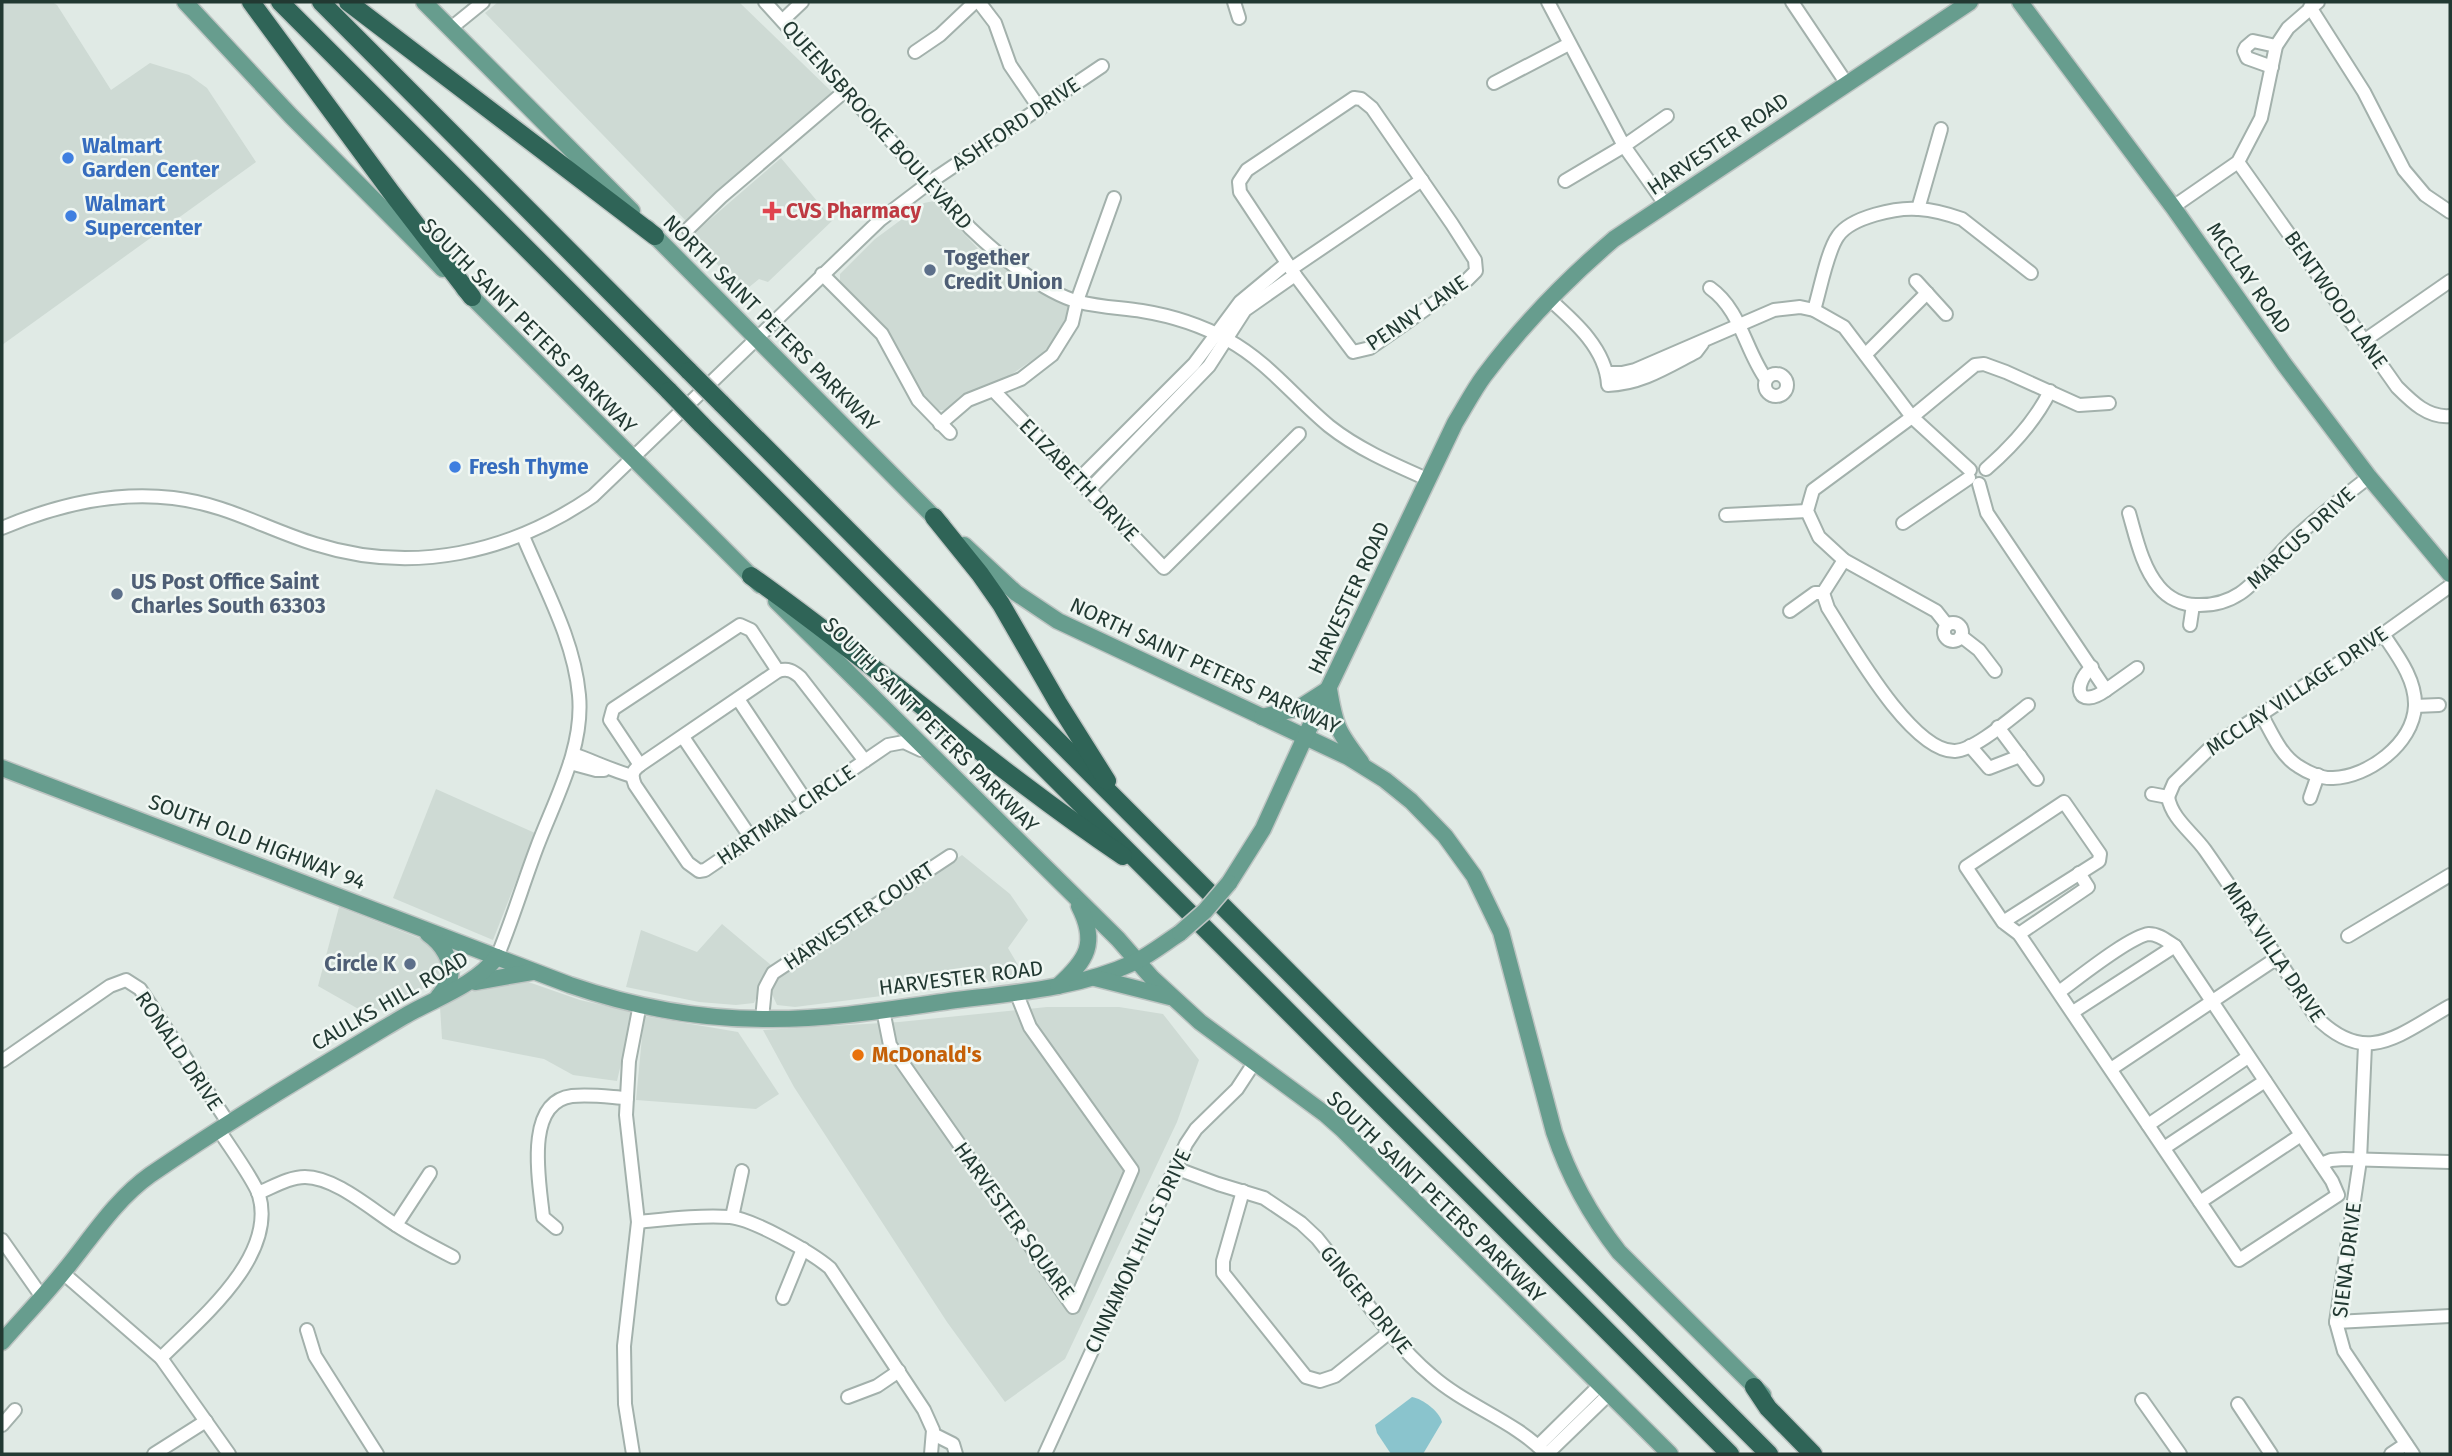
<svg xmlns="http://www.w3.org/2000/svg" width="2452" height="1456" viewBox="0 0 2452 1456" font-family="'Fira Sans',sans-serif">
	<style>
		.built { fill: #cedad4 }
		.water { fill: #8ac4cd }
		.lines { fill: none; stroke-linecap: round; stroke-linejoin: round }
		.minor-casing { stroke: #a3b1ac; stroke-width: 16 }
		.major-casing { stroke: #bdc4c2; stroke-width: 19 }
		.highway-casing { stroke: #bdc4c2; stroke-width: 21 }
		.minor { stroke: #fff; stroke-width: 12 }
		.major { stroke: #679d8e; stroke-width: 16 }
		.highway { stroke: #2f6457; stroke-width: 18 }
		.major-bridge-casing { stroke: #bdc4c2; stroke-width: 19; stroke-linecap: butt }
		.highway-bridge-casing { stroke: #bdc4c2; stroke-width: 21; stroke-linecap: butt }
		.major-bridge { stroke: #679d8e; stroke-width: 16 }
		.highway-bridge { stroke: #2f6457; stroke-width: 18 }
		.shop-dot { fill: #3f7fe0; stroke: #f0f7f3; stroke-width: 2.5 }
		.health-dot { fill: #e0444e; stroke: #f0f7f3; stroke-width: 2.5 }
		.service-dot { fill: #5c6f8a; stroke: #f0f7f3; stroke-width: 2.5 }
		.food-dot { fill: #e8710a; stroke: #f0f7f3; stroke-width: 2.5 }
		.labels { text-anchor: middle; stroke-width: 5; stroke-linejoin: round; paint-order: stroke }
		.street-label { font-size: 21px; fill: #223932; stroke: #f0f7f3 }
		.shop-label { font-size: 21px; font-weight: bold; fill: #366cbe; stroke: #f0f7f3; text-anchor: start }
		.health-label { font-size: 21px; font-weight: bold; fill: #be3a42; stroke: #f0f7f3; text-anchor: start }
		.service-label { font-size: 21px; font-weight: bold; fill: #4e5e75; stroke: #f0f7f3; text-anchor: start }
		.food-label { font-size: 21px; font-weight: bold; fill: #c56008; stroke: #f0f7f3; text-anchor: start }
	</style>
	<rect width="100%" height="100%" fill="#e0eae5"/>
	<g class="built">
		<polygon points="2,2 52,2 57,5 111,90 150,63 189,75 207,88 256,162 2,345"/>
		<polygon points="498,2 739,2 832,92 688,223 485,13"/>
		<polygon points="781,158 833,220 768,282 759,279 742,293 692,235"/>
		<polygon points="934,201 981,252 1033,289 1065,303 1070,311 1069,318 1057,339 1040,355 1006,378 978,389 946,410 937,410 927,401 886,330 840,284 840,274 875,239 924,203"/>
		<polygon points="436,789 535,833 493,940 393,898"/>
		<polygon points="962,855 1010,894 1028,920 1008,948 1024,975 976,984 795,1007 777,1005 771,992 776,980"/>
		<polygon points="339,907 429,942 443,956 445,972 425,988 369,1015 318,986"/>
		<polygon points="722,924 771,965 754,1003 736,1005 699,1002 626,987 641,930 697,952"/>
		<polygon points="514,977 580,1000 633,1012 617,1081 573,1075 544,1059 442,1039 440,1007 483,986"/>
		<polygon points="1047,1007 1119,1007 1163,1014 1199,1060 1177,1122 1065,1359 1005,1402 947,1322 794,1087 763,1030 899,1022"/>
		<polygon points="644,1016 738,1032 779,1094 756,1109 636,1100"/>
	</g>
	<path class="water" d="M1412,1397C1423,1399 1439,1411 1442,1422L1423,1454H1391L1377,1433L1375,1425Z"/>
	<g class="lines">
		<g class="minor-casing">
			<g id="minor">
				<path d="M765,2L970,228C997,254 1042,292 1079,302C1100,307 1122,308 1142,311C1173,316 1201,325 1228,340C1268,362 1294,397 1329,426C1358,449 1393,464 1427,479"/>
				<polyline points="979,2 995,23 1010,65 1040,109"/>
				<polyline points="1234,2 1239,18"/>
				<polyline points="1548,2 1624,146 1665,204"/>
				<polyline points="1792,2 1847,84"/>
				<polyline points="2310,7 2364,92 2404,170 2425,195 2450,212"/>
				<polyline points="783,20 802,2"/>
				<polyline points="451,28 483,2"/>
				<polyline points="915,52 940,35 975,2"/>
				<polyline points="2272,67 2247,58 2244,51 2246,47 2253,41 2276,46"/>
				<polyline points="1494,83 1569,44"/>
				<polygon points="1354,98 1361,99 1372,108 1452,224 1475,260 1476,271 1467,280 1370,348 1353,352 1295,275 1246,201 1240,192 1239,182 1247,170"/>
				<path d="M2238,162L2397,387C2412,402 2428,418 2450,416"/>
				<polyline points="1565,181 1624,146 1667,116"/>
				<polyline points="2173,207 2238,162 2261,118 2276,46 2288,28 2318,2"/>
				<polyline points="1918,209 1941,129"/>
				<polyline points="688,229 721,197 845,91"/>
				<polyline points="1291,269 1422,180"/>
				<polyline points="822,274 882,334 918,400 950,433"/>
				<polyline points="1916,281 1946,314"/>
				<path d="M1710,288C1741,310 1745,350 1766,379"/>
				<path d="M1549,299C1575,322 1606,349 1608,385C1641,384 1667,367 1696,352L1702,344"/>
				<path d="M1814,310C1820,291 1827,251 1838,236C1851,217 1897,207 1919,209C1933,210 1948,214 1962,219L2031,273"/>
				<polyline points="2365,340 2450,281"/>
				<polyline points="1866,354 1927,293"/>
				<polyline points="1607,373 1622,373 1635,370 1774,310 1800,307 1814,310 1844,327 1912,417 1970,470"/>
				<circle cx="1776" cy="385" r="11"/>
				<polyline points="994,391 1164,568 1299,434"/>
				<polyline points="940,424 968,400 1021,379 1052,355 1072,323 1077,301 1114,198"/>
				<path d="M1986,469C2010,448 2036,420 2050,391"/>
				<polyline points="1078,480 1194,364 1240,302 1287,263"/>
				<polyline points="1979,484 1987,513 2106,690 2137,668"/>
				<polyline points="1088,491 1209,366 1245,310 1295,275"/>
				<path d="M2129,513C2136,537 2142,567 2159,587C2168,598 2182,605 2196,605C2247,607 2261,569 2294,539C2318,517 2343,497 2369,477"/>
				<polyline points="1726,515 1807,511"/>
				<polyline points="1903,523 1969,478"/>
				<path d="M2,528C56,505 114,491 173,498C226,504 266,529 315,544C413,575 510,553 593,496L880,220L930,182L1102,66"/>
				<path d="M1844,560L1823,593L1828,608C1850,642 1911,752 1955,751C1975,750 2011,718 2028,705"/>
				<polyline points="1790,611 1815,593 1823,593"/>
				<circle cx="1953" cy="632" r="9"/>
				<polyline points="1947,625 1936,611 1844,560 1819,537 1807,511 1813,490 1912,417 1975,365 1984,364 2006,372 2079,405 2109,403"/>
				<polyline points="2190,625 2193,605"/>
				<polyline points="1961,636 1979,650 1995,671"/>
				<path d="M2092,667C2071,686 2078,710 2106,690"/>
				<polyline points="738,699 806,801"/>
				<polyline points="2415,706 2439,705"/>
				<path d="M2261,714C2271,731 2280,755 2298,766C2307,772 2322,779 2333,778C2368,777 2413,744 2415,706C2416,679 2397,655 2383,634"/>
				<polyline points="1998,727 2037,779"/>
				<polyline points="683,737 751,838"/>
				<polyline points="1970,746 1989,768 2020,756"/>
				<path d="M573,754C593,761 611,770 632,776"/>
				<path d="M865,761L800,677C793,671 788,668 778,671L640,765C632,771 631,775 635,785L688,863L699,871L705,870L888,745L904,742L921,750"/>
				<polyline points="570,763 596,770 604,770"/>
				<polyline points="640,765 610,720 613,709 740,625 751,630 778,671"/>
				<polyline points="2152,794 2168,797"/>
				<path d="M2168,797C2172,819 2192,832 2205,850C2243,904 2279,961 2315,1016C2366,1068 2398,1035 2450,1006"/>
				<polyline points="2168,797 2174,783 2210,748 2383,634 2450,586"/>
				<polyline points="2310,798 2318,775"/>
				<path d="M2003,922L2099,861L2100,854L2064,802L1966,867L2003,922L2019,934L2239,1260L2338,1195L2332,1181L2175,946C2167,941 2159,934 2149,934C2130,936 2077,979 2059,992"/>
				<polyline points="2019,934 2088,887 2079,873"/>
				<polyline points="2348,936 2450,875"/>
				<path d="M497,957C512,921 523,884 537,847C555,799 584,748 579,695C574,639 544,587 523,536"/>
				<polyline points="883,1010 890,1045 1073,1307 1132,1170 1030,1027 1016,992"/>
				<polyline points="2073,1012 2175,946"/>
				<polyline points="762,1019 765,988 773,973 950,856"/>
				<polyline points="2365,1045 2360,1160 2336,1322 2344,1351 2413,1454"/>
				<polyline points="2,1061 110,986 126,980 140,989 229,1124"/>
				<polyline points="2111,1069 2277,958"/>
				<polyline points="2148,1125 2248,1057"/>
				<polyline points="2164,1148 2265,1081"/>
				<polyline points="2321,1164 2331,1160 2344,1159 2450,1162"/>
				<path d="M1175,1168L1218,1184L1264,1198L1301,1223L1317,1238C1352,1281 1389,1340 1431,1375C1466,1406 1515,1421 1546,1454"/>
				<polyline points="1243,1191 1223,1261 1223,1273 1306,1377 1320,1381 1335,1376 1391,1331"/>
				<path d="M258,1193C273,1187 289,1177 305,1177C335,1177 372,1210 396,1225C414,1237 434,1247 453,1257"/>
				<polyline points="2200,1202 2301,1135"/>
				<polyline points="732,1217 742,1171"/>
				<path d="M638,1222C668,1219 700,1215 730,1217C753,1219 811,1252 830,1268L924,1410L933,1430L931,1454"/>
				<polyline points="396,1225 430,1173"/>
				<path d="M556,1228L543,1217C540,1185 523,1102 572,1096C590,1094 610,1097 627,1098"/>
				<polyline points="2,1240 42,1297"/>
				<polyline points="63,1273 161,1358 229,1454"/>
				<polyline points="783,1298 803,1249"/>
				<polyline points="2336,1322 2450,1316"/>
				<polyline points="307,1330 315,1356 377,1454"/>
				<path d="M161,1358C200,1319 277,1257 259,1195C254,1180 229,1146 219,1130"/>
				<polyline points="848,1397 877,1386 899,1371"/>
				<polyline points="2142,1400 2180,1454"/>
				<polyline points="2238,1404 2271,1454"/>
				<polyline points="2,1425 15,1410"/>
				<polyline points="933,1434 953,1444 956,1454"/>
				<polyline points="1538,1446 1599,1386"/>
				<polyline points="154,1454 206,1421"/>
				<polyline points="633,1454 625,1404 624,1346 638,1222 626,1115 629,1061 640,1004"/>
				<polyline points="1045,1454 1186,1144 1196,1129 1237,1089 1254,1063"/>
				<polyline points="1547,1454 1608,1395"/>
				<polyline points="2391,1454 2406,1444"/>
			</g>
		</g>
		<g class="major-casing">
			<g id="major">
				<polyline points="185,2 291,116 443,269"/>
				<polyline points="424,2 632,211"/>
				<polyline points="2020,2 2173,207 2284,364 2369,477 2450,574"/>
				<polyline points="647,228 942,525"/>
				<polyline points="464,289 760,585"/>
				<path d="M964,545L1016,593L1058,621L1348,757L1385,780L1411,801L1445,836L1474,876L1501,932L1554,1132C1569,1177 1590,1215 1619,1252L1763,1395"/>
				<polyline points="776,601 1118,939 1152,978 1200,1022 1325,1114 1343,1130 1670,1454"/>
				<path d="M1329,689C1335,726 1338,732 1361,762"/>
				<polyline points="1262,717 1299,708 1327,690"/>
				<path d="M2,768L570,985C631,1006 698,1019 763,1019C825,1020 887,1010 949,1001C1012,993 1077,989 1135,962C1151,954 1166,942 1180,933"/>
				<path d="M1229,883L1263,829L1305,737L1455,423C1465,407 1473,391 1484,376C1522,325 1566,280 1614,239L1970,2"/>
				<path d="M428,934C441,943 454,961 450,978C448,984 442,992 438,997"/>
				<polyline points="1095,978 1170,997"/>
				<polyline points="475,982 532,972"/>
				<path d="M1058,986C1087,960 1098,943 1079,906"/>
				<path d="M2,1342C23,1318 45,1295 65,1270C92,1237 115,1200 150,1175C232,1119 318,1068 403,1017C435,998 473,987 497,957"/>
			</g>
		</g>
		<g class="highway-casing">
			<g id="highway">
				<polyline points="251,2 391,192 472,297"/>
				<polyline points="280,2 669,391"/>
				<polyline points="321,2 689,371"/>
				<polyline points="348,2 655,236"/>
				<polyline points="721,403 1769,1454"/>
				<polyline points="701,424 1730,1454"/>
				<polyline points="934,517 980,574 1001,604 1058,703 1107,781"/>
				<path d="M751,576C878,666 994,769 1123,856"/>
				<polyline points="1754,1387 1768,1408 1813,1454"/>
			</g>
		</g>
		<use href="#minor" class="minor"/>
		<use href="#major" class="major"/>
		<use href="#highway" class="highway"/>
		<g class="major-bridge-casing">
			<polyline id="major-bridge" points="1180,933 1205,911 1229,883"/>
		</g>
		<g class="highway-bridge-casing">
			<g id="highway-bridge">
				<polyline points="689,371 721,403"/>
				<polyline points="669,391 701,424"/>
			</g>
		</g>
		<use href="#major-bridge" class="major-bridge"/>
		<use href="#highway-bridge" class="highway-bridge"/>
	</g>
	<g class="shop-dot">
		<circle cx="68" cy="158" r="7"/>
		<circle cx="71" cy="216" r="7"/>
		<circle cx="455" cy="467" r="7"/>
	</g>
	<path class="health-dot" d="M768.5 200.5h7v7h7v7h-7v7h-7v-7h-7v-7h7z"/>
	<g class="service-dot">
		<circle cx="930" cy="270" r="7"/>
		<circle cx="117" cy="594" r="7"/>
		<circle cx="410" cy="964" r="7"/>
	</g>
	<circle class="food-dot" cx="858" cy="1055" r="7"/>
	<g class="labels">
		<g class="street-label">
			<text transform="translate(1016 124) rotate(-34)" y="7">ASHFORD DRIVE</text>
			<text transform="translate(877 125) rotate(48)" y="7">QUEENSBROOKE BOULEVARD</text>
			<text transform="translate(1718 144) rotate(-34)" y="7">HARVESTER ROAD</text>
			<text transform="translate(2249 278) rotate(55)" y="7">MCCLAY ROAD</text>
			<text transform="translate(2336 300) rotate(55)" y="7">BENTWOOD LANE</text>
			<text transform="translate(1417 313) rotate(-34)" y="7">PENNY LANE</text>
			<text transform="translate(771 323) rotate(45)" y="7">NORTH SAINT PETERS PARKWAY</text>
			<text transform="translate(529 326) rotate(45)" y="7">SOUTH SAINT PETERS PARKWAY</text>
			<text transform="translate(1079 480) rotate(46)" y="7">ELIZABETH DRIVE</text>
			<text transform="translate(2301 538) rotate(-43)" y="7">MARCUS DRIVE</text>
			<text transform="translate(1349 598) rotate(-65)" y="7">HARVESTER ROAD</text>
			<text transform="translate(1205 666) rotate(25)" y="7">NORTH SAINT PETERS PARKWAY</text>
			<text transform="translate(2297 691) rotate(-34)" y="7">MCCLAY VILLAGE DRIVE</text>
			<text transform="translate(931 725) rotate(45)" y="7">SOUTH SAINT PETERS PARKWAY</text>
			<text transform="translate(786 815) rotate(-34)" y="7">HARTMAN CIRCLE</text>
			<text transform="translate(257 842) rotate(21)" y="7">SOUTH OLD HIGHWAY 94</text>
			<text transform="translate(859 916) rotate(-34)" y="7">HARVESTER COURT</text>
			<text transform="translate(2274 952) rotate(56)" y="7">MIRA VILLA DRIVE</text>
			<text transform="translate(961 978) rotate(-7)" y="7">HARVESTER ROAD</text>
			<text transform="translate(390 1001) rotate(-30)" y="7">CAULKS HILL ROAD</text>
			<text transform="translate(179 1051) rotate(56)" y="7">RONALD DRIVE</text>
			<text transform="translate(1436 1197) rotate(44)" y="7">SOUTH SAINT PETERS PARKWAY</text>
			<text transform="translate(1014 1221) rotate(54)" y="7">HARVESTER SQUARE</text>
			<text transform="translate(1138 1251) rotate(-65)" y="7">CINNAMON HILLS DRIVE</text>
			<text transform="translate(2347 1260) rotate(-83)" y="7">SIENA DRIVE</text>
			<text transform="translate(1366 1300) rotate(51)" y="7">GINGER DRIVE</text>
		</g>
		<g class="shop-label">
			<text x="82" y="153">Walmart<tspan x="82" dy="24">Garden Center</tspan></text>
			<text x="85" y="211">Walmart<tspan x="85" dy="24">Supercenter</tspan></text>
			<text x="469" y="474">Fresh Thyme</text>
		</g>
		<g class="health-label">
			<text x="786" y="218">CVS Pharmacy</text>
		</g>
		<g class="service-label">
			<text x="944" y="265">Together<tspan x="944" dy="24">Credit Union</tspan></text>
			<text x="131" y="589">US Post Office Saint<tspan x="131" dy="24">Charles South 63303</tspan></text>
			<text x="396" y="971" text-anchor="end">Circle K</text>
		</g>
		<g class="food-label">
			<text x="872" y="1062">McDonald's</text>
		</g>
	</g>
	<rect width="2452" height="1456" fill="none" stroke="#223932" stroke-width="7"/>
</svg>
